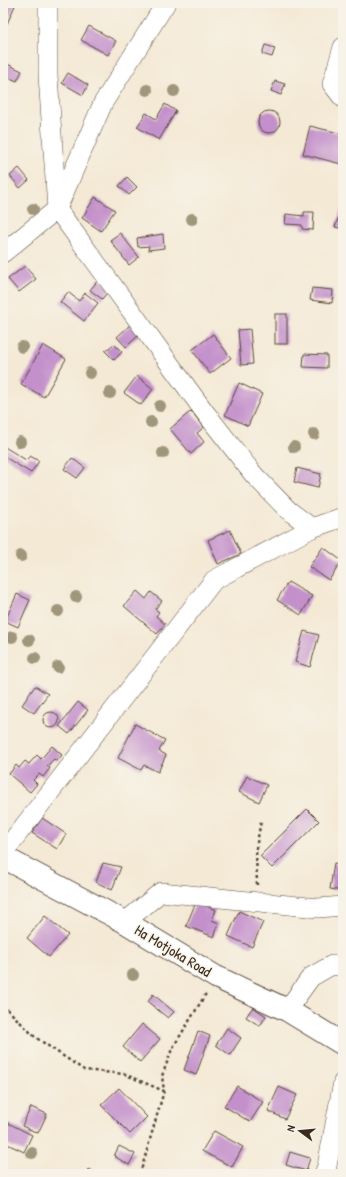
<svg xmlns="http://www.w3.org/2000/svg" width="346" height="1177" viewBox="0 0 346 1177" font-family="'Patrick Hand',sans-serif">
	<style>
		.building { fill: #c390cb }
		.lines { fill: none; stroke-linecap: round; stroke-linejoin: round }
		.street-casing { stroke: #574739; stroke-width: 20 }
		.secondary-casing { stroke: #574739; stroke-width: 24 }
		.path { stroke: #574739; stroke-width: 2.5; stroke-dasharray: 3 3; stroke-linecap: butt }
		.street { stroke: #fff; stroke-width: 19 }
		.secondary { stroke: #fff; stroke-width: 22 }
		.tree { fill: #9f967b }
		.labels { text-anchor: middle; stroke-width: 3; stroke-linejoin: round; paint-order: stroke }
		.street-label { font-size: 15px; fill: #3b2a1e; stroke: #f7f3e8 }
	</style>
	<rect width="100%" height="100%" fill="#f7f3e8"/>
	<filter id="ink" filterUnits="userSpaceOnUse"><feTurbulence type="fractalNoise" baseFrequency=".025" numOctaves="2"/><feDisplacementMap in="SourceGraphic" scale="8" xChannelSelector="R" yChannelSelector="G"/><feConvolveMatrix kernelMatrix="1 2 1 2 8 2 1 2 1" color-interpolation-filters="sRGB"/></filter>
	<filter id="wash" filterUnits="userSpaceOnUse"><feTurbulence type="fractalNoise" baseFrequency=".012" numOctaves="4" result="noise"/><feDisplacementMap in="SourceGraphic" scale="16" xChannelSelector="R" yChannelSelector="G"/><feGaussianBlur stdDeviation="0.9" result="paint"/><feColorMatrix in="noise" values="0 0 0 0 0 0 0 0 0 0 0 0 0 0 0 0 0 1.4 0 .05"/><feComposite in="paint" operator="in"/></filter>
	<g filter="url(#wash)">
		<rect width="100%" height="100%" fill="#f4e9d5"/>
		<g id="blocks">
			<g class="building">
				<polygon points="3,3 16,3 7,24 3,22"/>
				<polygon points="89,26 116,41 108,55 81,40"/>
				<polygon points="265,45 275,48 272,57 262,54"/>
				<polygon points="3,62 22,71 17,81 3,75"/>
				<polygon points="68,73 88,85 83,95 62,83"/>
				<polygon points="275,81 285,84 281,95 271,91"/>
				<polygon points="165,104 176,111 159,140 137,127 146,113 156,119"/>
				<circle cx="269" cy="122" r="11"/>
				<polygon points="310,126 343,134 343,157 341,164 303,154"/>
				<polygon points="19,168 29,180 20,188 10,176"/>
				<polygon points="127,177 137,187 129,195 119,186"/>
				<polygon points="95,197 115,210 101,231 82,218"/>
				<polygon points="343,205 343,229 335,227"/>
				<polygon points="304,212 314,212 313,230 302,229 302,225 285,224 286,214 304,216"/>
				<polygon points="120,233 139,257 129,265 110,240"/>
				<polygon points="163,234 164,248 148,250 149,246 138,247 137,238"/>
				<polygon points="25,266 36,279 19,292 8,279"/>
				<polygon points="99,279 111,288 102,299 90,290"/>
				<polygon points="312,288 333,290 332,303 310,300"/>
				<polygon points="68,292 79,301 85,293 98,303 84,321 60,302"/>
				<rect x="275" y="314" width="12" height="30"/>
				<polygon points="131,324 140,334 126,347 117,337"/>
				<polygon points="250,329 253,364 241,365 238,330"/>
				<polygon points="213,334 231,358 210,374 192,350"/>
				<polygon points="114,344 122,352 114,360 105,351"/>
				<polygon points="43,345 66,359 44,397 21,384"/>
				<polygon points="304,354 327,355 327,368 303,367"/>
				<polygon points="137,376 153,389 141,405 124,393"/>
				<polygon points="239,383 262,394 248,426 225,415"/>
				<polygon points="191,411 204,427 197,433 204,442 191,454 170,429"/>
				<polygon points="3,446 26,460 30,456 39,461 31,473 3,456"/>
				<polygon points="72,458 85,468 77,478 64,469"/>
				<polygon points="297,468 321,474 318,488 294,482"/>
				<polygon points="230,530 241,554 218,564 208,540"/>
				<polygon points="323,547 342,561 329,580 309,567"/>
				<polygon points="288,582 312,596 301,615 277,600"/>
				<polygon points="137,591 146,599 151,592 162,601 155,609 159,612 156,616 165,624 157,634 124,606"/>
				<polygon points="17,594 30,600 18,627 5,621"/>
				<polygon points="304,631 319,635 310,667 295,662"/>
				<polygon points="35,686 48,694 34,713 22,705"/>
				<polygon points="78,702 88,710 69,734 59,726"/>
				<circle cx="51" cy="720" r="8"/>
				<polygon points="135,724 165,740 159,751 166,755 158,772 144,765 141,770 118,758"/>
				<polygon points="52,746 62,755 57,761 54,759 47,766 50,768 43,777 39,774 33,780 37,784 30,792 9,774 16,765 19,768 25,761 29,764 37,755 41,759"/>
				<polygon points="247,776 267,785 259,802 239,792"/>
				<polygon points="307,809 319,821 272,868 260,856"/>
				<polygon points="42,818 66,834 57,849 32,833"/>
				<polygon points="103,863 121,867 112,890 96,882"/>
				<polygon points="334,863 343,865 343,891 330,889"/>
				<polygon points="196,902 216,910 212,920 219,923 214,937 186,926"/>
				<polygon points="239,911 263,922 252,947 228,936"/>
				<polygon points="45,916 68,935 49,957 27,938"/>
				<polygon points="153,994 174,1012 168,1018 148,1002"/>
				<polygon points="253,1007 266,1016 260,1026 246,1017"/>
				<polygon points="142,1024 160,1039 140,1062 123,1047"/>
				<polygon points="227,1028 241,1038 230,1055 216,1045"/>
				<polygon points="198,1031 210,1036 196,1075 184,1070"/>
				<polygon points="237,1086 263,1102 250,1122 224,1106"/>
				<polygon points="279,1087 297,1095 285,1119 268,1111"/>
				<polygon points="119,1088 147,1117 130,1134 101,1105"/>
				<polygon points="31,1107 47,1114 38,1133 22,1126"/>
				<polygon points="8,1123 32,1135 24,1152 3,1142 3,1134"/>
				<polygon points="214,1131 243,1147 232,1167 202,1151"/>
				<polygon points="119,1146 135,1154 129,1165 114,1156"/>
				<polygon points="290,1152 310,1158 306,1171 286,1165"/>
				<polygon points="89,1169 97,1174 86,1174"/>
			</g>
		</g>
	</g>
	<g filter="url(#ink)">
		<use href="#blocks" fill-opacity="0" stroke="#574739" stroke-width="1"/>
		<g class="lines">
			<g class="street-casing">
				<g id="street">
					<polyline points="48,3 48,75 57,209 204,411 254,475 288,510 312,528"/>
					<polyline points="343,47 332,84 343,98"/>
					<polyline points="3,253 57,209 103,103 166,3"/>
					<polyline points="3,853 214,580 312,528 343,517"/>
					<polyline points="125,922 161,892 318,908 343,906"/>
					<polyline points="287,1010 311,977 332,965 343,966"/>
					<polyline points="324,1174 327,1166 343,1082"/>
				</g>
			</g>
			<g class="secondary-casing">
				<polyline id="secondary" points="3,857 125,922 216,977 287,1010 343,1044"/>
			</g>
			<g class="path">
				<polyline points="257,885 256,848 261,821"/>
				<polyline points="3,1005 35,1037 84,1070 124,1074 164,1091"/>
				<polyline points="140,1174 164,1091 162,1076 172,1049 207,992"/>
			</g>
			<use href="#street" class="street"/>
			<use href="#secondary" class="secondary"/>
		</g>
		<g class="tree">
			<circle cx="147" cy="90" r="6"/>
			<circle cx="174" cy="91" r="6"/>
			<circle cx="33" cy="209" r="6"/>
			<circle cx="192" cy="219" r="6"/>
			<circle cx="22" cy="347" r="6"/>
			<circle cx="90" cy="373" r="6"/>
			<circle cx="110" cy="393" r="6"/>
			<circle cx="160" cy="406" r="6"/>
			<circle cx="151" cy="422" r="6"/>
			<circle cx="314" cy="434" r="6"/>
			<circle cx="20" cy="442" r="6"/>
			<circle cx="294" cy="447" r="6"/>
			<circle cx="163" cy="453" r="6"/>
			<circle cx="21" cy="556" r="6"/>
			<circle cx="76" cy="597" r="6"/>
			<circle cx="58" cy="611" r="6"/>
			<circle cx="12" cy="637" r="6"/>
			<circle cx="29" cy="640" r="6"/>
			<circle cx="35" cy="658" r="6"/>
			<circle cx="58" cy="667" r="6"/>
			<circle cx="133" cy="975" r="6"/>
			<circle cx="32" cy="1153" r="6"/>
		</g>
	</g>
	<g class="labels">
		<g class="street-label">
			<text transform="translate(173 951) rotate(31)" y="5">Ha Motjoka Road</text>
		</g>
	</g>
	<rect width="346" height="1177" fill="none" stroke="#f7f3e8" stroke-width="16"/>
	<g transform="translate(300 1131) rotate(286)" stroke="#f7f3e8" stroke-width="3" paint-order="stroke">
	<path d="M0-3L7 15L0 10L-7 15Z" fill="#3b2a1e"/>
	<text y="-6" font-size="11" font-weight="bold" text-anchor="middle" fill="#3b2a1e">N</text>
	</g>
</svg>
